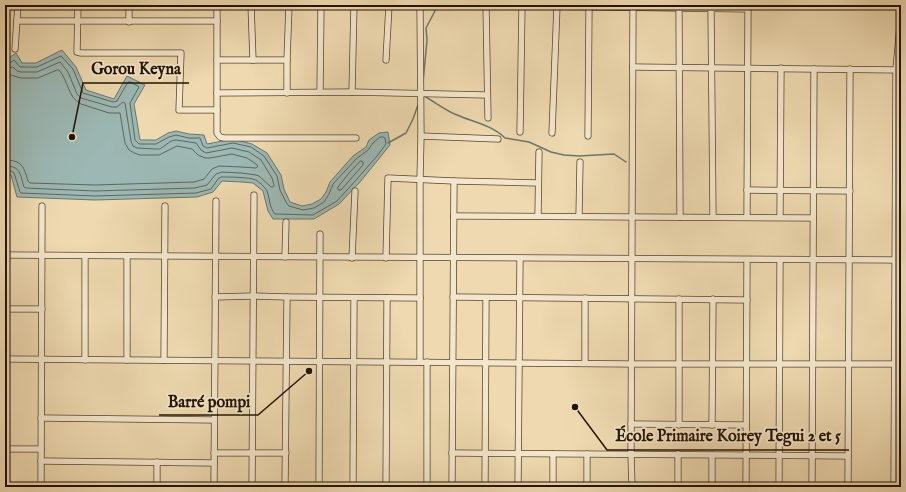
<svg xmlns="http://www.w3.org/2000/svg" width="906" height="492" viewBox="0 0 906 492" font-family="'IM FELL English',serif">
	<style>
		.water { fill: #9cb8b4; stroke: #6c766c }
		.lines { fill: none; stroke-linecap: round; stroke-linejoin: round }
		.shore { stroke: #60665a; stroke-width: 1 }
		.stream { stroke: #6c766c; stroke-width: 1.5 }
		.minor-casing { stroke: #56442c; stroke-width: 7 }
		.minor { stroke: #f4e6cc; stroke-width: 5.5 }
		.leader { fill: none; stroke: #231300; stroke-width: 1.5 }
		.callout-dot { fill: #231300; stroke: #f4e6cc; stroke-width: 1.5 }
		.callout-label { font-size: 16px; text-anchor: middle; font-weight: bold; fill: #231300; stroke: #f4e6cc; stroke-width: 3.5; stroke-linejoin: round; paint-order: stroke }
	</style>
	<rect width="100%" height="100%" fill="#eed9b0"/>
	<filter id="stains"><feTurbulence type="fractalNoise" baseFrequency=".005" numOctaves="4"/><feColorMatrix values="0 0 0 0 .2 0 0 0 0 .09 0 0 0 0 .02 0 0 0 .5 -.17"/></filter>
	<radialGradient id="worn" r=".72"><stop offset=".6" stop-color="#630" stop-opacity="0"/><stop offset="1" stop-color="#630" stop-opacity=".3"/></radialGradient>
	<polygon class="water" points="62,50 76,67 86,90 114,99 127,76 145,85 134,104 140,140 156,140 168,133 176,131 189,134 204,135 207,144 233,139 252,144 267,153 281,175 284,189 290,202 302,206 312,204 321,199 326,192 330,182 353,156 366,147 369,140 379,133 388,132 390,145 360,182 339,204 314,219 273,219 268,211 263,191 253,183 241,182 222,181 213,192 197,197 95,200 17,197 11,175 5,175 5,60 6,60 16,53 22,63 36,63"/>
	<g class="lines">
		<g class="shore">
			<path d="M5,64H8L14,60L20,67H37L61,56L73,69L83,93L113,102L117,101L128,82H130L138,86L139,87L130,103L135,140L139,144H156L169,137L176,135L189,138H200L203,146L207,148L233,143L251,147L264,156L277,176L280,190L287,204L289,206L303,210L314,208L324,202L329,194L333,184L346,170L356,159L368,150L373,143L380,137H383L385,138L386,144L377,156L357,179L337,201L313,215L275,214C269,207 270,199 267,191C265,187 259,182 256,180C249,177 229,177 221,177L218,179L211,189L196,193L95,196L21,193L20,192L14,173L11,171H5"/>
			<path d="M5,69L13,67L17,71L21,72H37L60,62L68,72L77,94L81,98L112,107H117L123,102L125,103L131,141L133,146L137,148L155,149H160L171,141L176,140L196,143L201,150L206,153L232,148L249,152L261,160L272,178L274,185L273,187H271L259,176L256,175L241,173L222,172L216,174L207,185L195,188L95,191L26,188L24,187C20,174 21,166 5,166"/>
			<path d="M5,75H11L17,77L21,78H38L57,70H59C68,80 68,98 81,104L109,113H120L125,143L129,150L134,153L140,155H159L177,146L192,149L198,155L205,158H210L232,154L247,158L256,164L258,166L256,168L241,167L219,166L212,169L204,179L194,182L95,185L30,183L28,181C24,167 22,160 5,160"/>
			<polygon points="361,161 363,162 363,165 341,190 338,190 338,187 349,173"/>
		</g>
		<g class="stream">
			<polyline points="423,83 427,40 426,28 436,9 433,5"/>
			<path d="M424,96C435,102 446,111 457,115C473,122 492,125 505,138L529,142L551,152L564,155L579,156L614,154L626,162"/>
			<polyline points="388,143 406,133 413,119 419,102"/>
		</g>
		<g class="minor-casing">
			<g id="minor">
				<polyline points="78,5 77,52 81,53 181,53 179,110 217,110"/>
				<polyline points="217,5 217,133 220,137 224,138 356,138"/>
				<polyline points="251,5 253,60"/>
				<polyline points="454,5 748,9"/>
				<polyline points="486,5 488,118"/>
				<polyline points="679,8 680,217"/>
				<polyline points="711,8 713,217"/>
				<polyline points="17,21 217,21"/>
				<polyline points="129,22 129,5"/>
				<polyline points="15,49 18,5"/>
				<polyline points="217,60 287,60"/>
				<polyline points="386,60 389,5"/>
				<polyline points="633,67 901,70"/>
				<polyline points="320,92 321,5"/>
				<polyline points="352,92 354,5"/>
				<polyline points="217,93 352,92 487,95"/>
				<polyline points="287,93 287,60 289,5"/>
				<polyline points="520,132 522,6"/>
				<polyline points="552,133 557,6"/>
				<polyline points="421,136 498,139"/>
				<polyline points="588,136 589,7"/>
				<polyline points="747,190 850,191"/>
				<polyline points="454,216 813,218"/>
				<polyline points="538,216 539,152"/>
				<polyline points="579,216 580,162"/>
				<polyline points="747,217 748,5"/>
				<polyline points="780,217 781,68"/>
				<polyline points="5,255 901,260"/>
				<polyline points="285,257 286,222"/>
				<polyline points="352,258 355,191"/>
				<polyline points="386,258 388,178 454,181 538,183"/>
				<polyline points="215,297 253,296 287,297 420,298"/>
				<polyline points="453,297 747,300"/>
				<polyline points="585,298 585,363"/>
				<polyline points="895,302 901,302"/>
				<polyline points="5,309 42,309"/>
				<polyline points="5,359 631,364 901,364"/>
				<polyline points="85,360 85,256"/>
				<polyline points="127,360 127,256"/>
				<polyline points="164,360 165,206"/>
				<polyline points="420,362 420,179 421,136 420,5"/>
				<polyline points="427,362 427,487"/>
				<polyline points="41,418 214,420"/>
				<polyline points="631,424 746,425"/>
				<polyline points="679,425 679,299"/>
				<polyline points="712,425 713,299"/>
				<polyline points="5,449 41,449"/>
				<polyline points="214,453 286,453"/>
				<polyline points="452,453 848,456"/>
				<polyline points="41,461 214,463"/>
				<polyline points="41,487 42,206"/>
				<polyline points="157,487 157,462"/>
				<polyline points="214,487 216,201"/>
				<polyline points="252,487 254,195"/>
				<polyline points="285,487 287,297"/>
				<polyline points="319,487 320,234"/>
				<polyline points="353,487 354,298"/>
				<polyline points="386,487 387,298"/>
				<polyline points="452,487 454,181"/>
				<polyline points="485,487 486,298"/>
				<polyline points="518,487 520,259"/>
				<polyline points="553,487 553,454"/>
				<polyline points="587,487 587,454"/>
				<polyline points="632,487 631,454 633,5"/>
				<polyline points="678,487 678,454"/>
				<polyline points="712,487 712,455"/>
				<polyline points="746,487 747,260"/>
				<polyline points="779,487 780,260"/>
				<polyline points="812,487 814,69"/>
				<polyline points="848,487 850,69"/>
				<polyline points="894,487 896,70 901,13"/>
			</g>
		</g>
		<use href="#minor" class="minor"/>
	</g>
	<path class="leader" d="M72 137L83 83H189M309 371L258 415H159M575 407L607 450H849"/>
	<g class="callout-dot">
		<circle cx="72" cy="137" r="4"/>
		<circle cx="309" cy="371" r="4"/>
		<circle cx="575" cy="407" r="4"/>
	</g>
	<g class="callout-label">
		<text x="136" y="74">Gorou Keyna</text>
		<text x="209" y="407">Barré pompi</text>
		<text x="728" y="441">École Primaire Koirey Tegui 2 et 5</text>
	</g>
	<rect width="906" height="492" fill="none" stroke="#eed9b0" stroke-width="20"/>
	<rect x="6" y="6" width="894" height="480" fill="none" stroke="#231300" stroke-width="2"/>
	<rect x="10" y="10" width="886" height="472" fill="none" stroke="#231300"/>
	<rect width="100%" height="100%" filter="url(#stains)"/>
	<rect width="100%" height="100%" fill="url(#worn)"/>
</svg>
